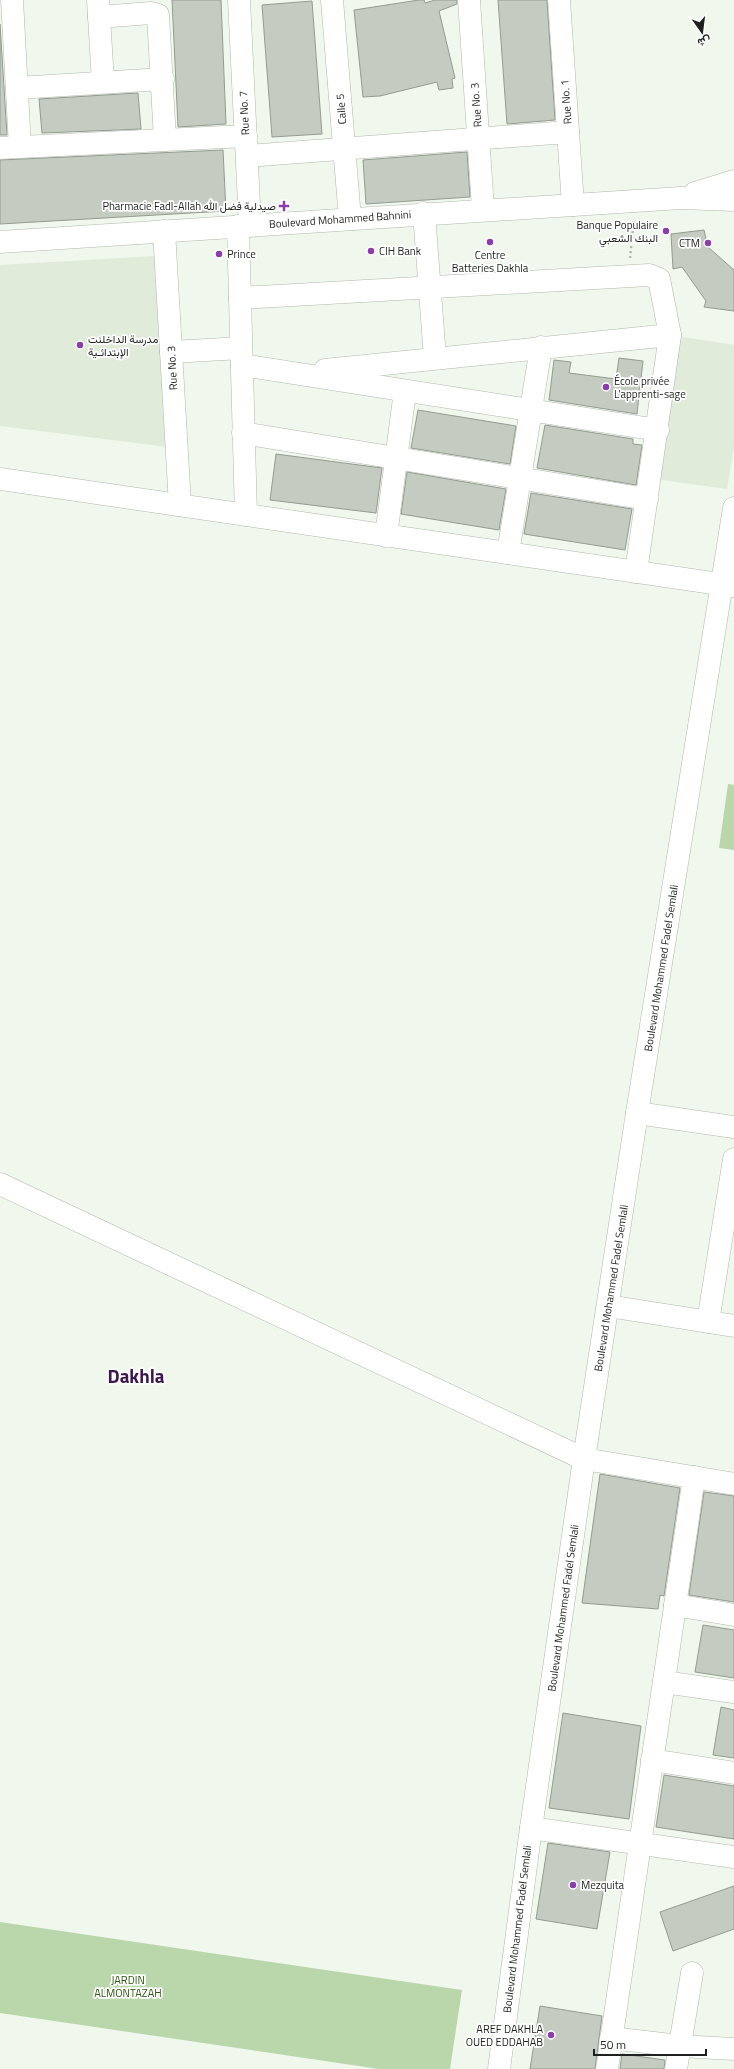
<svg xmlns="http://www.w3.org/2000/svg" width="734" height="2069" viewBox="0 0 734 2069" font-family="'Titillium Web',Vazirmatn,sans-serif">
	<style>
		.built { fill: #e0ebda }
		.green { fill: #b9d7ab }
		.building { fill: #c4cbc1; stroke: #949b91 }
		.lines { fill: none; stroke-linecap: round; stroke-linejoin: round }
		.minor-casing { stroke: #b1b7ae; stroke-width: 23 }
		.path { stroke: #afb5ac; stroke-width: 2.5; stroke-dasharray: 2 3; stroke-linecap: butt }
		.minor { stroke: #fff; stroke-width: 22 }
		.poi-dot { fill: #8d3cab; stroke: #fff; stroke-width: 1.5 }
		.labels { text-anchor: middle; stroke-width: 3.5; stroke-linejoin: round; paint-order: stroke }
		.street-label { font-size: 11px; fill: #1e211d; stroke: #fff }
		.poi-label { font-size: 11px; fill: #1e211d; stroke: #fff; text-anchor: start }
		.park-label { font-size: 11px; fill: #2d5610; stroke: #fff }
		.town-label { font-size: 19px; font-weight: bold; fill: #3e184d; stroke: #fff }
	</style>
	<rect width="100%" height="100%" fill="#f0f7ec"/>
	<g class="built">
		<polygon points="155,256 167,447 0,426 0,265"/>
		<polygon points="677,336 734,345 734,446 727,489 655,479"/>
	</g>
	<g class="green">
		<polygon points="728,784 734,785 734,850 719,848"/>
		<polygon points="0,1922 462,1990 450,2069 379,2069 0,2013"/>
	</g>
	<g class="building">
		<polygon points="172,0 221,0 226,124 178,127"/>
		<polygon points="419,0 424,0 425,3 435,0 457,0 457,4 439,11 455,78 452,79 453,88 439,90 437,82 380,96 363,97 354,10"/>
		<polygon points="498,0 547,0 555,120 507,124"/>
		<polygon points="312,1 322,134 272,137 262,5"/>
		<polygon points="0,24 7,135 0,135"/>
		<polygon points="138,93 141,129 42,133 39,99"/>
		<polygon points="223,150 226,211 0,224 0,160"/>
		<polygon points="467,152 470,197 366,204 363,160"/>
		<polygon points="704,230 708,247 734,270 734,311 704,307 706,301 682,267 673,269 671,234"/>
		<polygon points="619,358 643,361 637,414 549,400 554,360 571,362 569,373 616,379"/>
		<polygon points="418,410 516,426 510,464 411,448"/>
		<polygon points="545,425 633,439 633,444 642,445 636,485 537,468"/>
		<polygon points="276,454 382,468 376,513 270,500"/>
		<polygon points="407,472 506,489 499,530 401,514"/>
		<polygon points="531,493 632,509 625,550 524,534"/>
		<polygon points="600,1474 680,1488 664,1596 660,1595 658,1609 582,1603"/>
		<polygon points="704,1492 734,1496 734,1602 689,1595"/>
		<polygon points="703,1625 734,1630 734,1678 695,1672"/>
		<polygon points="721,1707 734,1710 734,1758 713,1755"/>
		<polygon points="563,1713 641,1726 629,1819 549,1808"/>
		<polygon points="664,1775 734,1786 734,1839 656,1827"/>
		<polygon points="548,1843 610,1852 597,1929 536,1919"/>
		<polygon points="734,1886 734,1929 673,1951 660,1912"/>
		<polygon points="540,2006 602,2016 595,2069 530,2069"/>
		<polygon points="622,2054 665,2060 664,2069 620,2069"/>
	</g>
	<g class="lines">
		<g class="minor-casing">
			<g id="minor">
				<polyline points="12,0 20,147"/>
				<polyline points="98,0 103,82"/>
				<polyline points="239,0 250,225"/>
				<polyline points="332,0 350,219"/>
				<polyline points="469,0 483,209"/>
				<polyline points="559,0 573,205"/>
				<polyline points="99,17 151,13 158,15 165,140"/>
				<polyline points="17,88 163,79"/>
				<polyline points="0,148 246,136"/>
				<polyline points="247,156 568,132"/>
				<polyline points="695,193 734,181"/>
				<polyline points="424,213 435,358"/>
				<polyline points="238,226 246,515"/>
				<polyline points="164,231 180,505"/>
				<polyline points="0,242 681,198 734,200"/>
				<polyline points="240,298 649,275 659,279 670,335 636,572"/>
				<polyline points="171,352 241,348"/>
				<polyline points="242,365 658,430"/>
				<polyline points="325,370 670,335"/>
				<polyline points="243,433 647,499"/>
				<polyline points="0,479 734,586"/>
				<polyline points="386,536 405,391"/>
				<polyline points="508,553 541,347"/>
				<polyline points="637,1113 734,1127"/>
				<polyline points="0,1184 584,1459 734,1484"/>
				<polyline points="608,1306 734,1326"/>
				<polyline points="708,1322 734,1159"/>
				<polyline points="675,1605 734,1615"/>
				<polyline points="664,1682 734,1692"/>
				<polyline points="652,1760 734,1773"/>
				<polyline points="531,1828 734,1857"/>
				<polyline points="611,2038 680,2046 734,2049"/>
				<polyline points="499,2069 531,1828 584,1459 637,1113 734,508"/>
				<polyline points="607,2069 694,1477"/>
				<polyline points="676,2069 692,1973"/>
			</g>
		</g>
		<polyline class="path" points="630,258 634,219"/>
		<use href="#minor" class="minor"/>
	</g>
	<g class="poi-dot">
		<path d="M282 200h4v4h4v4h-4v4h-4v-4h-4v-4h4z"/>
		<circle cx="666" cy="231" r="4"/>
		<circle cx="490" cy="242" r="4"/>
		<circle cx="708" cy="243" r="4"/>
		<circle cx="371" cy="251" r="4"/>
		<circle cx="219" cy="254" r="4"/>
		<circle cx="80" cy="345" r="4"/>
		<circle cx="606" cy="387" r="4"/>
		<circle cx="573" cy="1885" r="4"/>
		<circle cx="551" cy="2035" r="4"/>
	</g>
	<g class="labels">
		<g class="street-label">
			<text transform="translate(566 102) rotate(-94)" y="4">Rue No. 1</text>
			<text transform="translate(476 105) rotate(-94)" y="4">Rue No. 3</text>
			<text transform="translate(341 109) rotate(-95)" y="4">Calle 5</text>
			<text transform="translate(244 113) rotate(-93)" y="4">Rue No. 7</text>
			<text transform="translate(340 219) rotate(-4)" y="4">Boulevard Mohammed Bahnini</text>
			<text transform="translate(172 368) rotate(-93)" y="4">Rue No. 3</text>
			<text transform="translate(661 968) rotate(-81)" y="4">Boulevard Mohammed Fadel Semlali</text>
			<text transform="translate(611 1288) rotate(-81)" y="4">Boulevard Mohammed Fadel Semlali</text>
			<text transform="translate(563 1608) rotate(-82)" y="4">Boulevard Mohammed Fadel Semlali</text>
			<text transform="translate(517 1929) rotate(-83)" y="4">Boulevard Mohammed Fadel Semlali</text>
		</g>
		<g class="poi-label">
			<text x="276" y="210" text-anchor="end">Pharmacie Fadl-Allah صيدلية فضل الله</text>
			<text x="658" y="229" text-anchor="end">Banque Populaire<tspan x="658" dy="13">البنك الشعبي</tspan></text>
			<text x="700" y="247" text-anchor="end">CTM</text>
			<text x="379" y="255">CIH Bank</text>
			<text x="227" y="258">Prince</text>
			<text x="490" y="259" text-anchor="middle">Centre<tspan x="490" dy="13">Batteries Dakhla</tspan></text>
			<text x="88" y="343">مدرسة الداخلنت<tspan x="88" dy="13">الإبتدائـية</tspan></text>
			<text x="614" y="385">École privée<tspan x="614" dy="13">L'apprenti-sage</tspan></text>
			<text x="581" y="1889">Mezquita</text>
			<text x="543" y="2033" text-anchor="end">AREF DAKHLA<tspan x="543" dy="13">OUED EDDAHAB</tspan></text>
		</g>
		<g class="park-label">
			<text x="128" y="1984">JARDIN<tspan x="128" dy="13">ALMONTAZAH</tspan></text>
		</g>
		<g class="town-label">
			<text x="136" y="1383">Dakhla</text>
		</g>
	</g>
	<g transform="translate(702 32) rotate(166)" stroke="#ffffff" stroke-width="3" paint-order="stroke">
	<path d="M0-3L7 15L0 10L-7 15Z" fill="#1e211d"/>
	<text y="-6" font-size="11" font-weight="bold" text-anchor="middle" fill="#1e211d">ش</text>
	</g>
	<path d="M594 2049v6h112v-6" fill="none" stroke="#1e211d" stroke-width="2"/>
	<text x="600" y="2049" font-size="12" fill="#1e211d" stroke="#ffffff" stroke-width="3" paint-order="stroke">50 m</text>
</svg>
